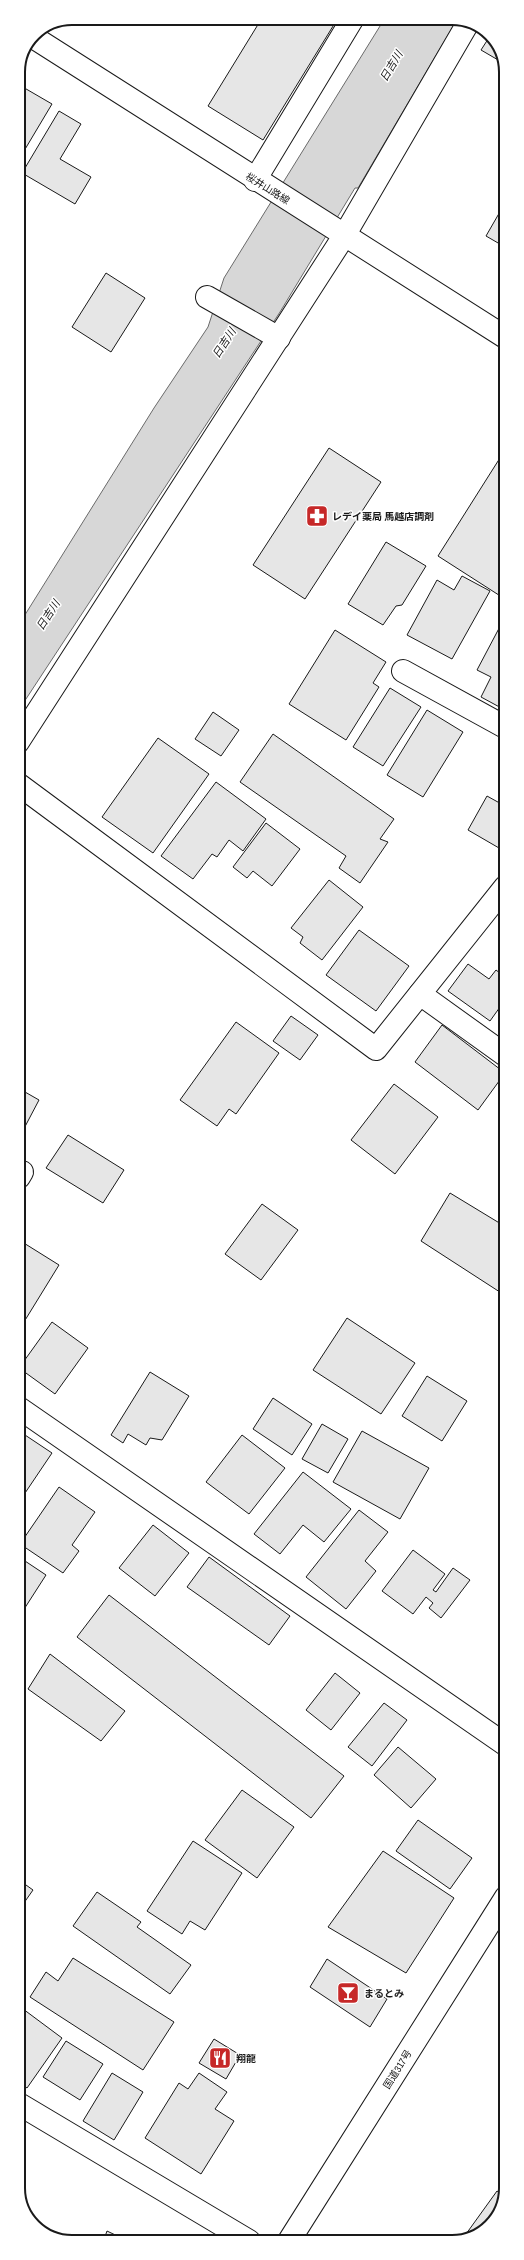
<svg xmlns="http://www.w3.org/2000/svg" width="524" height="2260" viewBox="0 0 524 2260" font-family="'Archivo Narrow','Noto Sans JP',sans-serif">
	<style>
		.water { fill: #d7d7d7; stroke: #6a6a6a }
		.building { fill: #e6e6e6; stroke: #1a1a1a }
		.lines { fill: none; stroke-linecap: round; stroke-linejoin: round }
		.minor-casing { stroke: #1a1a1a; stroke-width: 24 }
		.secondary-casing { stroke: #1a1a1a; stroke-width: 24 }
		.trunk-casing { stroke: #1a1a1a; stroke-width: 24 }
		.minor { stroke: #fff; stroke-width: 22 }
		.secondary { stroke: #fff; stroke-width: 22 }
		.trunk { stroke: #fff; stroke-width: 22 }
		.labels { text-anchor: middle; stroke-width: 3; stroke-linejoin: round; paint-order: stroke }
		.street-label { font-size: 10px; fill: #1a1a1a; stroke: #fff }
		.poi-label { font-size: 10px; font-weight: bold; fill: #1a1a1a; stroke: #fff; text-anchor: start }
		.water-label { font-size: 11px; font-style: italic; fill: #1a1a1a; stroke: #fff }
		.rim { fill: none; stroke: #1a1a1a; stroke-width: 2 }
	</style>
	<rect width="100%" height="100%" fill="#fff"/>
	<polygon class="water" points="385,18 458,18 358,188 355,188 280,312 24,702 18,703 18,626 154,408 208,327 224,278"/>
	<g class="building">
		<polygon points="262,18 338,18 263,140 208,106"/>
		<polygon points="490,36 505,62 505,64 481,50"/>
		<polygon points="21,86 52,104 18,161 18,91"/>
		<polygon points="59,111 81,124 60,159 91,177 75,204 22,173"/>
		<polygon points="505,203 505,247 486,236"/>
		<polygon points="106,273 145,298 111,352 72,327"/>
		<polygon points="329,448 381,482 305,599 253,565"/>
		<polygon points="505,450 505,599 438,556"/>
		<polygon points="386,542 426,566 402,605 396,606 383,625 348,604"/>
		<polygon points="462,576 490,591 452,659 407,635 437,580 454,590"/>
		<polygon points="505,617 505,710 481,697 491,677 477,670"/>
		<polygon points="335,630 386,662 373,683 379,687 346,740 289,704"/>
		<polygon points="390,688 421,707 383,766 353,747"/>
		<polygon points="427,710 463,732 423,797 387,775"/>
		<polygon points="213,712 239,730 221,756 195,739"/>
		<polygon points="273,734 394,819 380,839 388,842 360,883 339,868 346,856 240,782"/>
		<polygon points="158,738 209,774 153,853 102,817"/>
		<polygon points="216,782 266,819 243,851 229,840 217,857 212,854 193,879 161,856"/>
		<polygon points="487,796 505,806 505,837 499,848 468,830"/>
		<polygon points="266,823 300,849 272,886 253,871 247,878 233,867"/>
		<polygon points="329,880 363,907 322,960 300,943 303,937 291,928"/>
		<polygon points="359,930 409,966 376,1011 326,975"/>
		<polygon points="468,964 489,979 496,970 505,977 505,1000 490,1021 448,991"/>
		<polygon points="291,1016 318,1035 300,1060 273,1041"/>
		<polygon points="236,1022 279,1053 236,1114 229,1109 217,1126 180,1100"/>
		<polygon points="442,1025 505,1073 478,1110 415,1062"/>
		<polygon points="394,1084 438,1117 395,1174 351,1140"/>
		<polygon points="18,1088 39,1100 19,1138"/>
		<polygon points="68,1135 124,1170 103,1203 46,1168"/>
		<polygon points="450,1193 506,1227 506,1296 421,1241"/>
		<polygon points="262,1204 298,1230 261,1280 225,1254"/>
		<polygon points="19,1240 59,1265 19,1330"/>
		<polygon points="347,1318 415,1363 381,1414 313,1370"/>
		<polygon points="52,1322 88,1348 55,1394 19,1368"/>
		<polygon points="150,1372 189,1396 162,1440 150,1438 146,1445 128,1434 123,1443 111,1435"/>
		<polygon points="427,1376 467,1401 442,1441 402,1416"/>
		<polygon points="273,1398 312,1424 292,1455 253,1429"/>
		<polygon points="322,1424 348,1439 328,1473 302,1459"/>
		<polygon points="362,1431 429,1468 400,1519 333,1482"/>
		<polygon points="22,1433 52,1453 21,1499 19,1497 19,1437"/>
		<polygon points="242,1435 285,1468 249,1514 206,1482"/>
		<polygon points="303,1472 351,1509 324,1542 303,1525 280,1554 254,1534"/>
		<polygon points="59,1487 95,1512 72,1545 79,1551 63,1573 20,1544"/>
		<polygon points="359,1510 388,1532 365,1561 376,1571 346,1609 306,1577"/>
		<polygon points="153,1525 189,1553 155,1596 119,1568"/>
		<polygon points="413,1550 445,1574 433,1590 436,1592 453,1568 470,1580 441,1618 429,1608 433,1603 426,1597 413,1614 382,1591"/>
		<polygon points="19,1557 46,1575 19,1617"/>
		<polygon points="209,1557 290,1616 269,1645 187,1587"/>
		<polygon points="109,1595 344,1776 311,1818 77,1637"/>
		<polygon points="50,1654 125,1711 101,1741 28,1689"/>
		<polygon points="335,1673 360,1693 331,1730 306,1710"/>
		<polygon points="384,1703 407,1720 372,1766 348,1747"/>
		<polygon points="398,1747 436,1779 411,1808 374,1775"/>
		<polygon points="242,1790 294,1827 257,1878 205,1840"/>
		<polygon points="418,1820 472,1858 450,1889 396,1851"/>
		<polygon points="193,1841 242,1873 205,1930 190,1921 182,1934 147,1911"/>
		<polygon points="383,1851 454,1898 406,1973 328,1927"/>
		<polygon points="19,1880 33,1890 19,1910"/>
		<polygon points="97,1892 141,1922 137,1927 191,1965 170,1994 73,1926"/>
		<polygon points="73,1958 174,2022 143,2070 30,1997 46,1972 58,1981"/>
		<polygon points="327,1959 387,1999 370,2027 310,1987"/>
		<polygon points="19,2006 62,2038 27,2088 19,2082"/>
		<polygon points="214,2039 240,2055 226,2079 199,2063"/>
		<polygon points="66,2041 103,2064 80,2100 43,2077"/>
		<polygon points="112,2073 143,2092 114,2140 83,2121"/>
		<polygon points="199,2073 227,2092 215,2109 234,2121 201,2174 145,2138 179,2083 188,2089"/>
		<polygon points="497,2191 503,2195 493,2223 461,2241"/>
		<polygon points="107,2231 130,2242 103,2242"/>
	</g>
	<g class="lines">
		<g class="minor-casing">
			<g id="minor">
				<polyline points="255,180 353,18"/>
				<polyline points="207,297 279,338"/>
				<polyline points="403,671 505,727"/>
				<polyline points="18,742 344,236 468,23"/>
				<polyline points="18,784 376,1049 505,887"/>
				<polyline points="420,994 505,1055"/>
				<polyline points="19,1177 22,1172"/>
				<polyline points="19,1408 506,1745"/>
				<polyline points="19,2104 249,2241"/>
			</g>
		</g>
		<g class="secondary-casing">
			<polyline id="secondary" points="33,37 505,337"/>
		</g>
		<g class="trunk-casing">
			<polyline id="trunk" points="289,2241 506,1897"/>
		</g>
		<use href="#minor" class="minor"/>
		<use href="#secondary" class="secondary"/>
		<use href="#trunk" class="trunk"/>
	</g>
	<defs>
		<g id="pharmacy-square" transform="scale(1.15)"><rect x="-9" y="-9" width="18" height="18" rx="4" fill="#c62828" stroke="#fff"/><path d="M-2-6h4v4h4v4h-4v4h-4v-4h-4v-4h4Z" fill="#fff"/></g>
		<g id="bar-square" transform="scale(1.15)"><rect x="-9" y="-9" width="18" height="18" rx="4" fill="#c62828" stroke="#fff"/><path d="M-6-5H6L.8 .8V4.5H3.5V6h-7V4.5H-.8V.8Z" fill="#fff"/></g>
		<g id="restaurant-square" transform="scale(1.15)"><rect x="-9" y="-9" width="18" height="18" rx="4" fill="#c62828" stroke="#fff"/><path d="M-5-6h1v4h1v-4h1v4h1v-4h1v5L-1.5 .5V6h-2V.5L-5-1ZM5-6V6H3V1.5H1.5Q1.5-4 5-6Z" fill="#fff"/></g>
	</defs>
	<g fill-rule="evenodd">
		<use href="#pharmacy-square" x="317" y="516"/>
		<use href="#bar-square" x="348" y="1993"/>
		<use href="#restaurant-square" x="220" y="2058"/>
	</g>
	<g class="labels">
		<g class="street-label">
			<text transform="translate(268 188) rotate(32)" y="4">桜井山路線</text>
			<text transform="translate(397 2069) rotate(-58)" y="4">国道317号</text>
		</g>
		<g class="poi-label">
			<text x="332" y="520">レデイ薬局 馬越店調剤</text>
			<text x="364" y="1997">まるとみ</text>
			<text x="236" y="2062">翔龍</text>
		</g>
		<g class="water-label">
			<text transform="translate(391 66) rotate(-59)" y="4">日吉川</text>
			<text transform="translate(224 343) rotate(-57)" y="4">日吉川</text>
			<text transform="translate(48 615) rotate(-57)" y="4">日吉川</text>
		</g>
	</g>
	<path d="M0 0H524V2260H0ZM72 25H452A47 47 0 0 1 499 72V2188A47 47 0 0 1 452 2235H72A47 47 0 0 1 25 2188V72A47 47 0 0 1 72 25Z" fill="#fff" fill-rule="evenodd"/>
	<path class="rim" d="M72 25H452A47 47 0 0 1 499 72V2188A47 47 0 0 1 452 2235H72A47 47 0 0 1 25 2188V72A47 47 0 0 1 72 25Z"/>
</svg>
